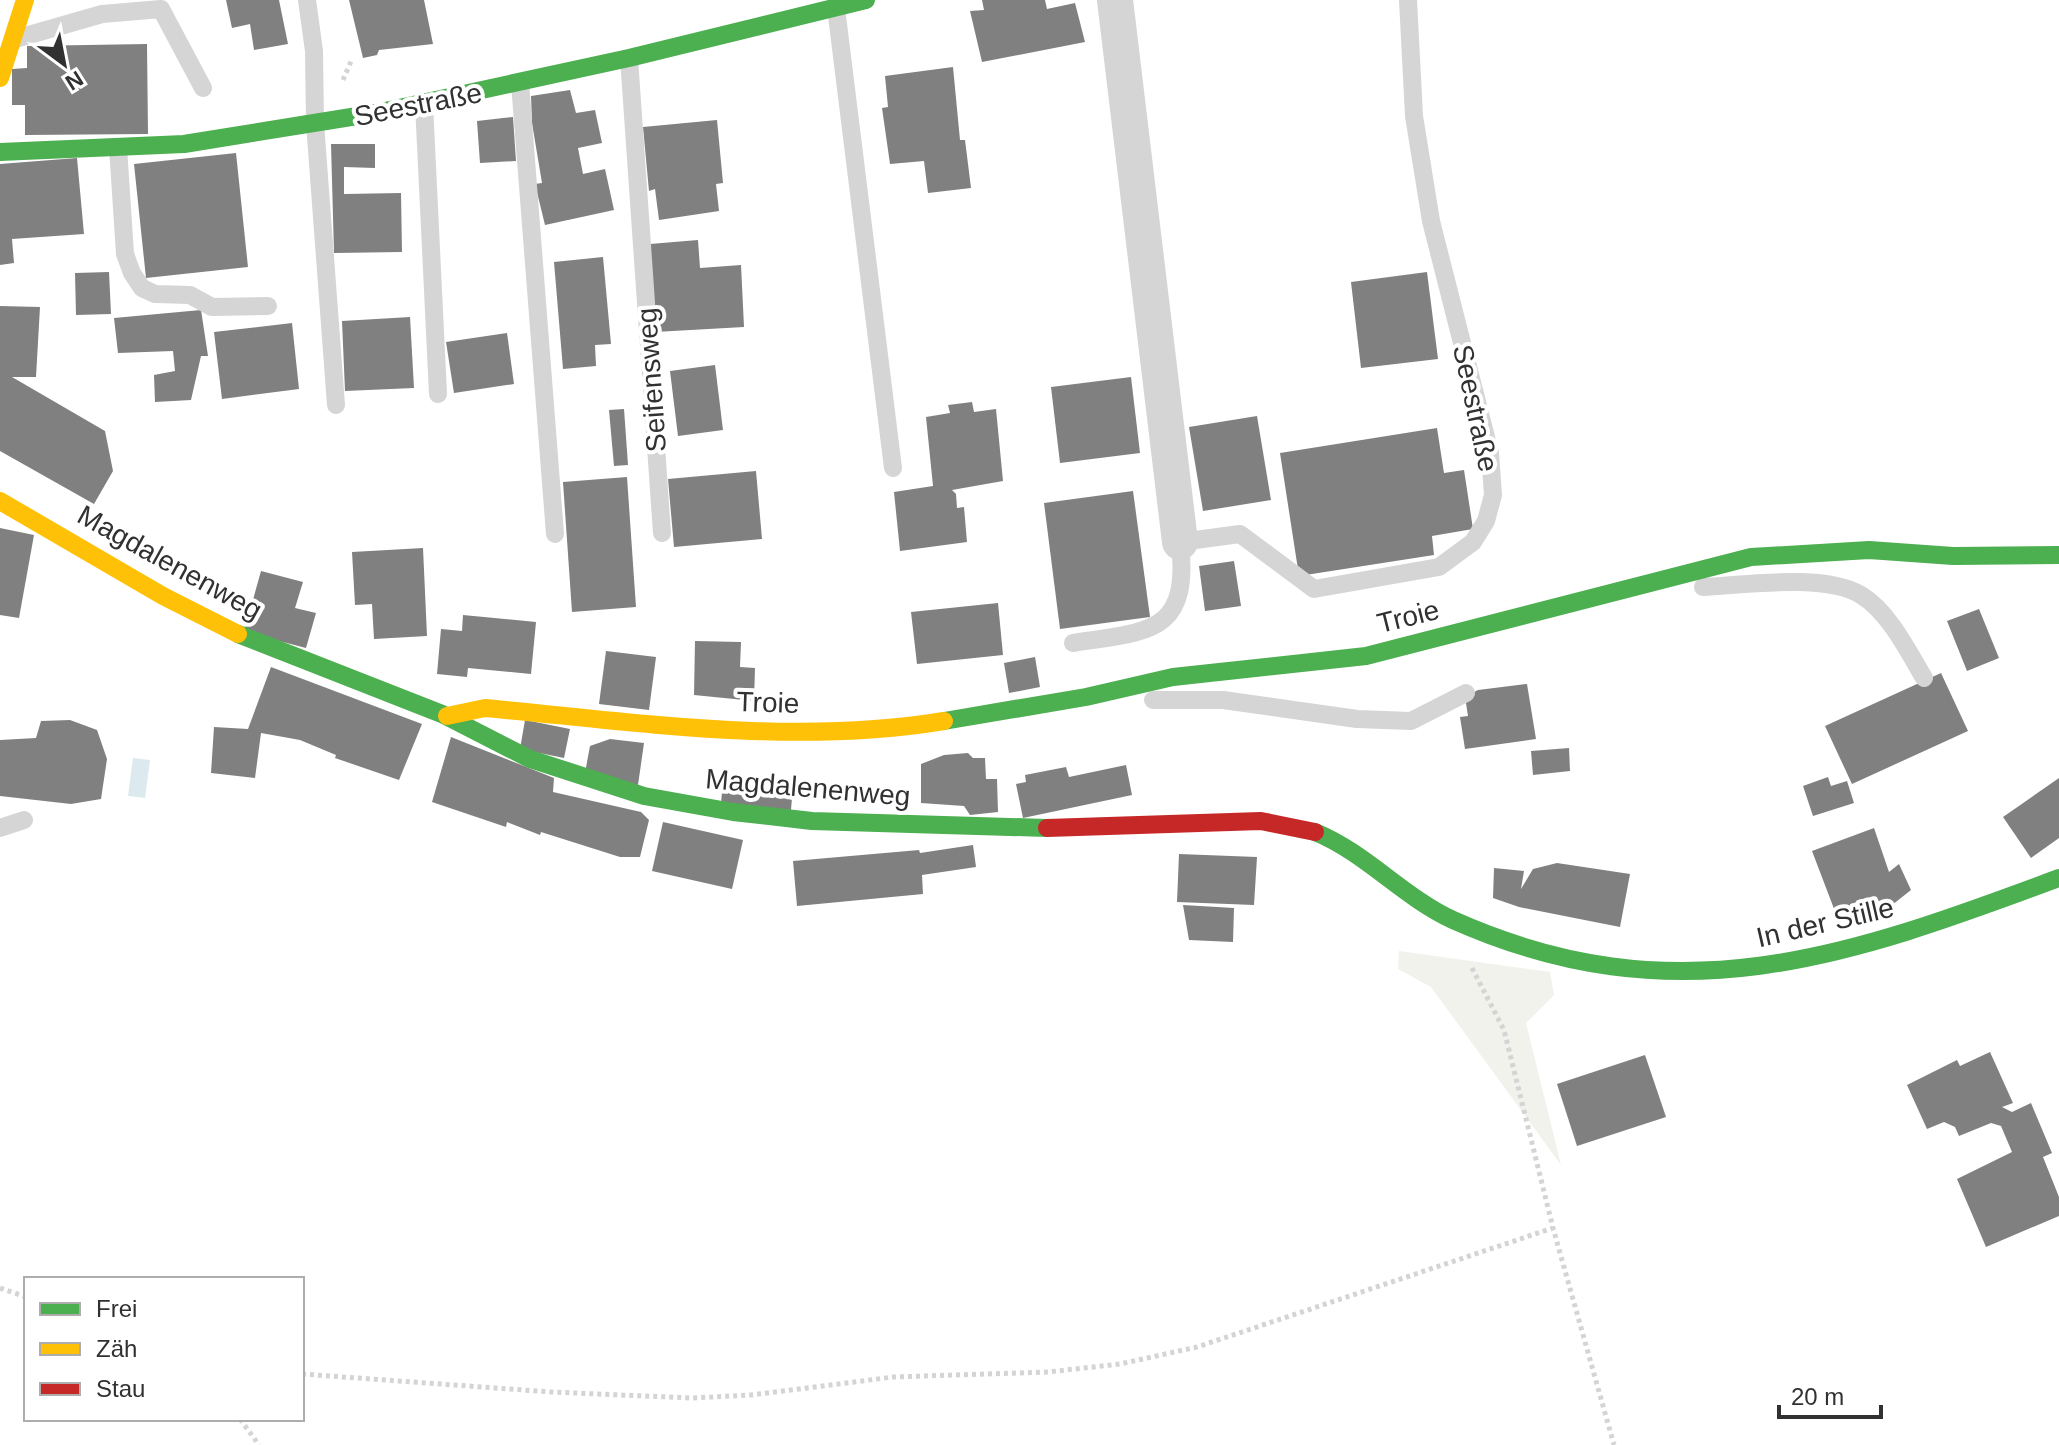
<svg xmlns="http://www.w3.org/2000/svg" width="2059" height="1445" viewBox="0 0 2059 1445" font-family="Helvetica,sans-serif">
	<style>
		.green { fill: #f0f2eb }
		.water { fill: #dceaef }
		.building { fill: #808080 }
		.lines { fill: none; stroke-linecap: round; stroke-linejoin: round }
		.path { stroke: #d4d4d4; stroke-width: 5; stroke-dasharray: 4 4; stroke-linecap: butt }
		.lane { stroke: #d5d5d5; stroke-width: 18 }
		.street { stroke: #d5d5d5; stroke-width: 36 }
		.fast { stroke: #4caf50; stroke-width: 18 }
		.slow { stroke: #ffc107; stroke-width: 18 }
		.jam { stroke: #c62828; stroke-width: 18 }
		.labels { text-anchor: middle; stroke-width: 8; stroke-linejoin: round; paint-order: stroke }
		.street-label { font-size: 28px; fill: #313131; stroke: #fff }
	</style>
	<rect width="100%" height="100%" fill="#fff"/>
	<polygon class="green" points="1399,951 1550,972 1554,995 1526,1023 1561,1165 1431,987 1398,969"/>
	<polygon class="water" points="133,758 150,760 145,798 128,796"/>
	<g class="building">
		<polygon points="226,0 279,0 288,44 254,50 250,24 232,28"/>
		<polygon points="349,0 424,0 433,44 379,50 377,55 363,58"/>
		<polygon points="982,0 1045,0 1047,9 1075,3 1085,42 982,62 970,11 984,10"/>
		<polygon points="147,44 148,134 25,135 25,105 12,105 12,69 27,68 27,46"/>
		<polygon points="953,67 960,140 965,140 971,188 928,193 924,161 890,164 882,108 888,107 885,76"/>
		<polygon points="570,90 576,113 595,110 602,143 578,148 583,174 605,169 614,210 545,225 535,184 542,183 532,123 531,96"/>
		<polygon points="513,117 516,161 480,163 477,121"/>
		<polygon points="717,120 723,183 716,184 719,211 659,220 655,189 649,191 643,127"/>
		<polygon points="331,144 375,144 375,168 344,167 344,194 401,193 402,252 334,253"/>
		<polygon points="236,153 248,267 146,278 134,164"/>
		<polygon points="77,158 84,234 12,239 14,263 0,265 0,164"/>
		<polygon points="698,240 700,268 741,265 744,327 655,332 650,244"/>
		<polygon points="603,257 611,344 595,345 596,366 563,369 554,262"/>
		<polygon points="109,272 111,314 76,315 75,273"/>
		<polygon points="1427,272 1438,359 1361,368 1351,282"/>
		<polygon points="0,306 40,307 36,377 12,377 105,431 113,471 94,504 0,451"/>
		<polygon points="201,310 208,356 201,356 191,400 155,402 154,375 175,371 173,351 118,353 114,318"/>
		<polygon points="410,317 414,388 345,391 342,321"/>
		<polygon points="292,323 299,389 222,399 214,332"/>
		<polygon points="507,333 514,384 454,393 446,342"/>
		<polygon points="715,365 723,430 678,436 670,371"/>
		<polygon points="1131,377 1140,453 1060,463 1051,387"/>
		<polygon points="972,402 974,412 996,409 1003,481 952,490 956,494 957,508 964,507 967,542 900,551 894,492 933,486 926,417 950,413 948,405"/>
		<polygon points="624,409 628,465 614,466 609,410"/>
		<polygon points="1257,416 1271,500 1203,511 1189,427"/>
		<polygon points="1437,428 1444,473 1464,470 1473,529 1432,536 1434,555 1299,576 1280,453"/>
		<polygon points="756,471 762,539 674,547 668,479"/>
		<polygon points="627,477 636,607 572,612 563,482"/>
		<polygon points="1133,491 1150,617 1060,629 1044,503"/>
		<polygon points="0,528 34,535 19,618 0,615"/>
		<polygon points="423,548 427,636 374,639 372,604 355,605 352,552"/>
		<polygon points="1234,561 1241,606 1205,611 1199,566"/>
		<polygon points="261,571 303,582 295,608 316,613 306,648 244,632"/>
		<polygon points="998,603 1003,655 917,664 911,612"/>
		<polygon points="1979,609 1999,658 1967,671 1947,621"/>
		<polygon points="463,615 536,622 531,674 468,668 467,677 437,674 441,629 462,631"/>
		<polygon points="695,641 741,642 740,667 755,668 754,701 694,695"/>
		<polygon points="606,651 656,657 649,710 599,704"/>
		<polygon points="1035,657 1040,687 1009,693 1004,663"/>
		<polygon points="271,667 422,724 399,780 335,758 336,755 300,740 261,733 255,778 211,773 214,727 248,729"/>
		<polygon points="1941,673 1968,731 1852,784 1825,726"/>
		<polygon points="1527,684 1536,739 1465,749 1460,717 1468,716 1465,697 1478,690"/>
		<polygon points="70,720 97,730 107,759 101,799 71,804 0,796 0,740 36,738 41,721"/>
		<polygon points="525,720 570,729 564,758 520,749"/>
		<polygon points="451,737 554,778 553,792 641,812 649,820 640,857 620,857 541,832 540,835 507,822 506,827 432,802"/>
		<polygon points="610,739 644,743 638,785 585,773 590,746"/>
		<polygon points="1569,748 1570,771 1533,775 1531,751"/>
		<polygon points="968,753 973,758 985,758 986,779 997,779 998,812 970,815 964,806 921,803 921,764 944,755"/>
		<polygon points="1126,765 1132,795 1023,818 1016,784 1026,782 1025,775 1066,767 1069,777"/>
		<polygon points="1828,777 1831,786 1847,781 1854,803 1813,816 1803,786"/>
		<polygon points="2059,778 2059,838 2031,858 2003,817"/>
		<polygon points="723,779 793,786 791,810 721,804"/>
		<polygon points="663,822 743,840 732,889 652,871"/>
		<polygon points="1874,828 1889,872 1899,864 1911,890 1887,909 1876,898 1836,914 1812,851"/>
		<polygon points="973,845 976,867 922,875 923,894 797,906 793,861 919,850 920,853"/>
		<polygon points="1179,854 1257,857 1254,905 1177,902"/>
		<polygon points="1557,863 1630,874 1620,927 1519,907 1493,898 1494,868 1524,871 1521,889 1533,869"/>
		<polygon points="1183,905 1234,908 1233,942 1189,940"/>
		<polygon points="1990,1052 2013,1103 2002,1107 2012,1112 2031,1103 2052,1153 2043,1157 2059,1197 2059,1216 1986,1247 1957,1179 2012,1152 2001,1126 1991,1123 1959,1136 1955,1127 1944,1122 1927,1129 1907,1085 1957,1060 1960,1066"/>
		<polygon points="1645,1055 1666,1117 1577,1146 1557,1084"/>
	</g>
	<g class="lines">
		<g class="path">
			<polyline points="343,80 352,59"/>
			<polyline points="1472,968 1504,1030 1553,1228 1614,1445"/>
			<polyline points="0,1288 26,1297"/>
			<polyline points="302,1374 551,1392 692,1398 751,1395 893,1377 1048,1372 1120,1364 1197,1347 1553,1228"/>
			<polyline points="240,1419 259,1445"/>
		</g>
		<g class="lane">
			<polyline points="307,0 314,51 315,123 336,405"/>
			<polyline points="836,8 893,468"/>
			<polyline points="15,39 102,14 161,9 203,88"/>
			<polyline points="629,58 662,533"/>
			<polyline points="520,83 555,534"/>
			<polyline points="424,104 438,394"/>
			<polyline points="118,147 125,254 132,273 142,288 155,294 190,295 212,307 268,306"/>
			<path d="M1703,587C1745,585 1825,573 1861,595C1889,612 1908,651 1924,678"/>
			<path d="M1073,643C1150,631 1190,634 1180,542L1240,534L1314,589L1439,567L1473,542L1486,521L1493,495L1490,453L1431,221L1414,116L1408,0"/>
			<polyline points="1153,700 1223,700 1357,719 1411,721 1466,693"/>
			<polyline points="0,828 24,820"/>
		</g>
		<polyline class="street" points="1115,0 1180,542"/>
		<g class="fast">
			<polyline points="0,152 184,144 376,113 629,58 866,0"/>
			<polyline points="238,634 442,714 530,759 644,796 733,812 812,821 1047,828"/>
			<polyline points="944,721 1086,697 1173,677 1366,656 1751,557 1869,550 1953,556 2059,555"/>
			<path d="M1315,832C1366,853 1403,897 1453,920C1675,1019 1847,957 2059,878"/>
		</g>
		<g class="slow">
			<polyline points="0,78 25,0"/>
			<polyline points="0,501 163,596 238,634"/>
			<path d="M447,716L485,708C636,722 792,746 944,721"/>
		</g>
		<polyline class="jam" points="1047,828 1261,821 1315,832"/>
	</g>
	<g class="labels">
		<g class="street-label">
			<text transform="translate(418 104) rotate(-11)" y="10">Seestraße</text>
			<text transform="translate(651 380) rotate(-94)" y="10">Seifensweg</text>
			<text transform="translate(1476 408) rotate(78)" y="10">Seestraße</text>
			<text transform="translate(170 562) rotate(29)" y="10">Magdalenenweg</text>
			<text transform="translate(1408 616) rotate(-14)" y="10">Troie</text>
			<text transform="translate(768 702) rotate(2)" y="10">Troie</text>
			<text transform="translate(808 787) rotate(5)" y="10">Magdalenenweg</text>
			<text transform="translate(1825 922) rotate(-13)" y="10">In der Stille</text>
		</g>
	</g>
	<rect x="24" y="1277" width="280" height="144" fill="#ffffff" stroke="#adadad" stroke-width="2"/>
	<rect x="40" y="1303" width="40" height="12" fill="#4caf50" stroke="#adadad" stroke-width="2"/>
	<text x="96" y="1317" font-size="24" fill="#313131">Frei</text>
	<rect x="40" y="1343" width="40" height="12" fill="#ffc107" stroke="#adadad" stroke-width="2"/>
	<text x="96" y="1357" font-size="24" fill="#313131">Zäh</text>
	<rect x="40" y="1383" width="40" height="12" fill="#c62828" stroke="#adadad" stroke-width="2"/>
	<text x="96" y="1397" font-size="24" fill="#313131">Stau</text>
	<g transform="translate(64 64) rotate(148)" stroke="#ffffff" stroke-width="6" paint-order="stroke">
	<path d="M0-6L14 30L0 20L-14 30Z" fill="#313131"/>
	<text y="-12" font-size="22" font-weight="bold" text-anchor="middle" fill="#313131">N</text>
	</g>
	<path d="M1779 1405v12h102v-12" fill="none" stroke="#313131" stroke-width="4"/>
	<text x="1791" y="1405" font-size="24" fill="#313131" stroke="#ffffff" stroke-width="6" paint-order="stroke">20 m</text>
</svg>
